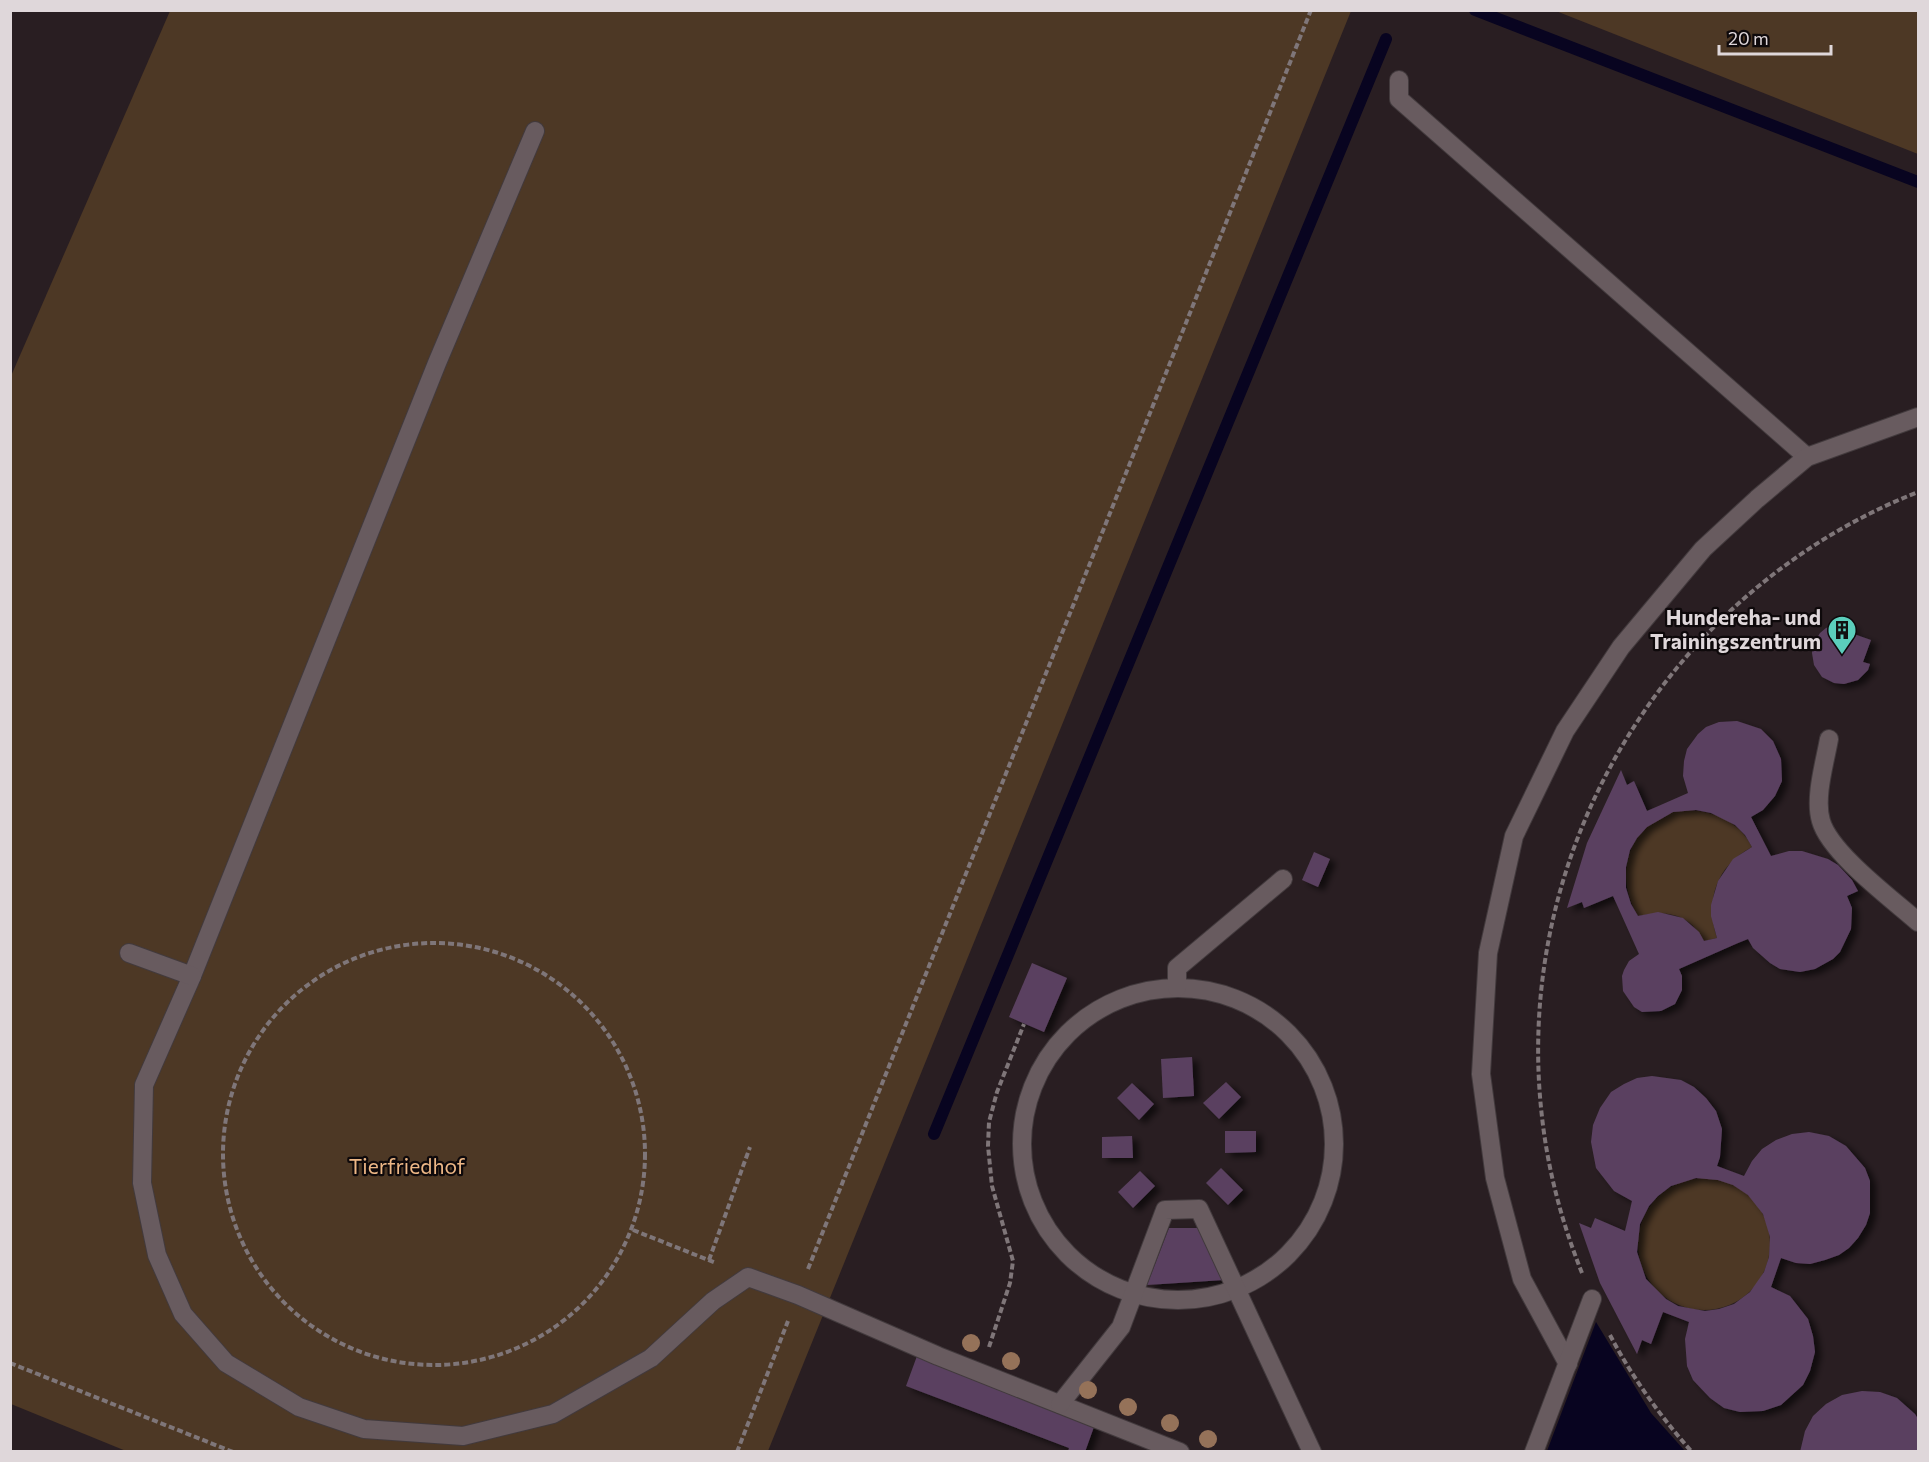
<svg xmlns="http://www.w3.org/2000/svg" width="1929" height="1462" viewBox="0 0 1929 1462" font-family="Commissioner,sans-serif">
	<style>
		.green { fill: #4d3825 }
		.water { fill: #080420 }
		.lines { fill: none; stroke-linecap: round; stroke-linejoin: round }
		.stream { stroke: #080420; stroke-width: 12 }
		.building { fill: #5a4160; fill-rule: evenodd; filter: url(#shadow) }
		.minor-casing { stroke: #423a3d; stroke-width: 20 }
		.path { stroke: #7f7679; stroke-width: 4; stroke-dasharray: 6 3; stroke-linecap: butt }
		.minor { stroke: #685b5f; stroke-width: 18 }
		.tree { fill: #957259 }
		.labels { text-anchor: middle; stroke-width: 4.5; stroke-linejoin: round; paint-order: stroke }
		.poi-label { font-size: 21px; font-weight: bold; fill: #dfd7da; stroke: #0e090b; text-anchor: end }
		.park-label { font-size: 21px; fill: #edb786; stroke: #0e090b }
	</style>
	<defs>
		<filter id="shadow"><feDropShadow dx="6" dy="4" stdDeviation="3" flood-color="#0009"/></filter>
	</defs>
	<rect width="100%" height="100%" fill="#291e22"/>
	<g class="green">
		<polygon points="170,11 1351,11 768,1451 126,1451 11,1404 11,376"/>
		<polygon points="1556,11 1918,11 1918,154"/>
		<path d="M1682,810C1710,809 1739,820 1752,847C1716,866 1705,900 1717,938L1704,941C1689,913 1667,910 1638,916C1612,872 1630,820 1682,810Z"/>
		<circle cx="1704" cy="1244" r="66"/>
	</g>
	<polygon class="water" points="1596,1322 1651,1413 1685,1451 1547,1451"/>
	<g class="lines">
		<g class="stream">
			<polyline points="1475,10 1918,182"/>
			<polyline points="934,1134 1386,39"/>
		</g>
	</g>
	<g class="building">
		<polygon points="1842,623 1853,625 1851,633 1871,640 1863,662 1870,664 1868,670 1858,680 1844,684 1834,683 1822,677 1814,665 1812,653 1813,645 1820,633 1826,628"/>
		<path d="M1737,721L1761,729L1773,741L1781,759L1782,781L1775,796L1763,810L1751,817L1771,856L1789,851H1802L1828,859L1838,865L1852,880L1858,891L1847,896L1852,908L1851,929L1840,952L1833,959L1815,969L1800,972L1780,969L1770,963L1753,948L1748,939L1738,943L1679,969L1682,976V990L1675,1004L1661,1011L1642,1012L1634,1007L1623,991L1622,976L1624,970L1629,961L1639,954L1613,896L1584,908L1582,902L1567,908L1587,843L1621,770L1627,785L1634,781L1647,811L1688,793L1683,776L1684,761L1687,749L1698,734L1706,727L1719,722ZM1696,810L1711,813L1735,825L1745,835L1752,847L1733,859L1718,881L1711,905V916L1717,938L1704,941L1699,932L1683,918L1658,912L1638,916L1631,904L1626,888V867L1630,850L1637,838L1647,827L1673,812Z"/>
		<polygon points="1314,852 1330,859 1318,887 1302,880"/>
		<polygon points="1032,963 1067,978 1044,1032 1009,1017"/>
		<polygon points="1192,1057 1194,1096 1163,1098 1161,1059"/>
		<path d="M1652,1076L1681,1080L1694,1087L1706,1098L1716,1111L1722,1129L1720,1157L1717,1166L1744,1176L1752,1161L1762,1149L1776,1140L1792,1134L1809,1132L1829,1136L1846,1146L1865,1168L1870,1181V1213L1866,1225L1858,1238L1849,1248L1839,1255L1825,1260L1810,1264L1796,1263L1781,1258L1771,1287L1790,1296L1808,1319L1813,1336L1815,1352L1810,1371L1803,1385L1781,1405L1763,1411L1740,1412L1724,1408L1710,1398L1693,1380L1687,1366L1685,1339L1689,1322L1663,1312L1651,1344L1642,1340L1637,1354L1600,1283L1579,1223L1591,1228L1595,1218L1625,1231L1632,1201L1614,1191L1596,1168L1591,1142L1593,1125L1600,1108L1611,1092L1624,1084L1637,1078ZM1696,1178L1718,1180L1733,1185L1748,1195L1763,1214L1770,1237L1769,1257L1764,1272L1750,1292L1734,1304L1719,1309L1705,1311L1678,1306L1666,1299L1646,1279L1637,1252L1640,1224L1649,1206L1658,1196L1671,1186Z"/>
		<polygon points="1226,1082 1241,1097 1219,1119 1203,1103"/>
		<polygon points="1132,1083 1154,1104 1139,1120 1117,1098"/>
		<polygon points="1225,1131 1256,1131 1256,1152 1225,1153"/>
		<polygon points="1132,1136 1133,1158 1102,1158 1102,1137"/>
		<polygon points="1221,1168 1243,1190 1228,1205 1206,1183"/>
		<polygon points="1140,1171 1155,1186 1133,1208 1118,1192"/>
		<polygon points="1169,1228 1199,1228 1224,1280 1147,1285"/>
		<polygon points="917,1356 1095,1424 1085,1452 1068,1452 1069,1448 906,1386"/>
		<polygon points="1862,1391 1880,1392 1897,1398 1915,1414 1918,1419 1918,1452 1800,1452 1805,1431 1813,1416 1826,1404 1842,1395"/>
	</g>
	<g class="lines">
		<g class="minor-casing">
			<g id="minor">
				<polyline points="1399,80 1399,99 1807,457"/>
				<polyline points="535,131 437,363 192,976 144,1085 142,1183 157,1255 183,1314 226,1363 299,1407 364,1429 463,1436 553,1414 651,1358 713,1301 748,1277 798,1295 938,1356 1180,1452"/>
				<path d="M1829,739C1825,762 1814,798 1821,821C1830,853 1892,899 1918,922"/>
				<polyline points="129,953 192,976"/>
				<circle cx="1178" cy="1144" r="156"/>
				<polyline points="1177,988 1177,968 1283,879"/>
				<polyline points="1568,1364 1522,1279 1495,1178 1481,1074 1488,953 1514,836 1565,731 1621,647 1703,549 1757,499 1807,457 1918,417"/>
				<polyline points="1060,1404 1121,1327 1165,1210 1199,1209 1312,1452"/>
				<polyline points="1534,1452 1592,1299"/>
			</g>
		</g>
		<g class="path">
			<circle cx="434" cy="1154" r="211"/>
			<polyline points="633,1230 716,1263"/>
			<polyline points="709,1260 750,1147"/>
			<polyline points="808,1269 1311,10"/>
			<path d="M1582,1273C1562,1223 1548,1171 1542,1117C1511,850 1669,590 1918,492"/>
			<path d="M1610,1335C1632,1377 1660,1416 1692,1452"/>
			<polyline points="989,1347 1010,1283 1013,1261 992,1186 988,1146 989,1122 997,1092 1024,1024"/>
			<polyline points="10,1363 233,1452"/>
			<polyline points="737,1452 788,1321"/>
		</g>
		<use href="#minor" class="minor"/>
	</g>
	<g class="tree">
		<circle cx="971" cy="1343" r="9"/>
		<circle cx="1011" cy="1361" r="9"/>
		<circle cx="1088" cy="1390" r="9"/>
		<circle cx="1128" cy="1407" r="9"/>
		<circle cx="1170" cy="1423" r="9"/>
		<circle cx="1208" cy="1439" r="9"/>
	</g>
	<defs>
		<g id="building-pin" transform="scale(1.5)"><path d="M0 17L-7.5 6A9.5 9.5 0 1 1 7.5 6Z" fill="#5bcebc" stroke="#0e090b"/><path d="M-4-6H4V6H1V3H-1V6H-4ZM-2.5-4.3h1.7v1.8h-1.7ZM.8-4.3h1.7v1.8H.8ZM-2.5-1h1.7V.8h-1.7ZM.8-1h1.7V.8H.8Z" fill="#111"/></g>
	</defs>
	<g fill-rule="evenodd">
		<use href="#building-pin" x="1842" y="630"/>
	</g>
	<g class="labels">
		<g class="poi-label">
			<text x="1821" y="625">Hundereha- und<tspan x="1821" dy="24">Trainingszentrum</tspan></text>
		</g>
		<g class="park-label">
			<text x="407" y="1174">Tierfriedhof</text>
		</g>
	</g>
	<rect width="1929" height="1462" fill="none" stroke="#dfd7da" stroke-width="24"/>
	<path d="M1719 45v9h112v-9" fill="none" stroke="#dfd7da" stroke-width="3"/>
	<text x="1728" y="45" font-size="18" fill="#dfd7da" stroke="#0e090b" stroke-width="4.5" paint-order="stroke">20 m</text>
</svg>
